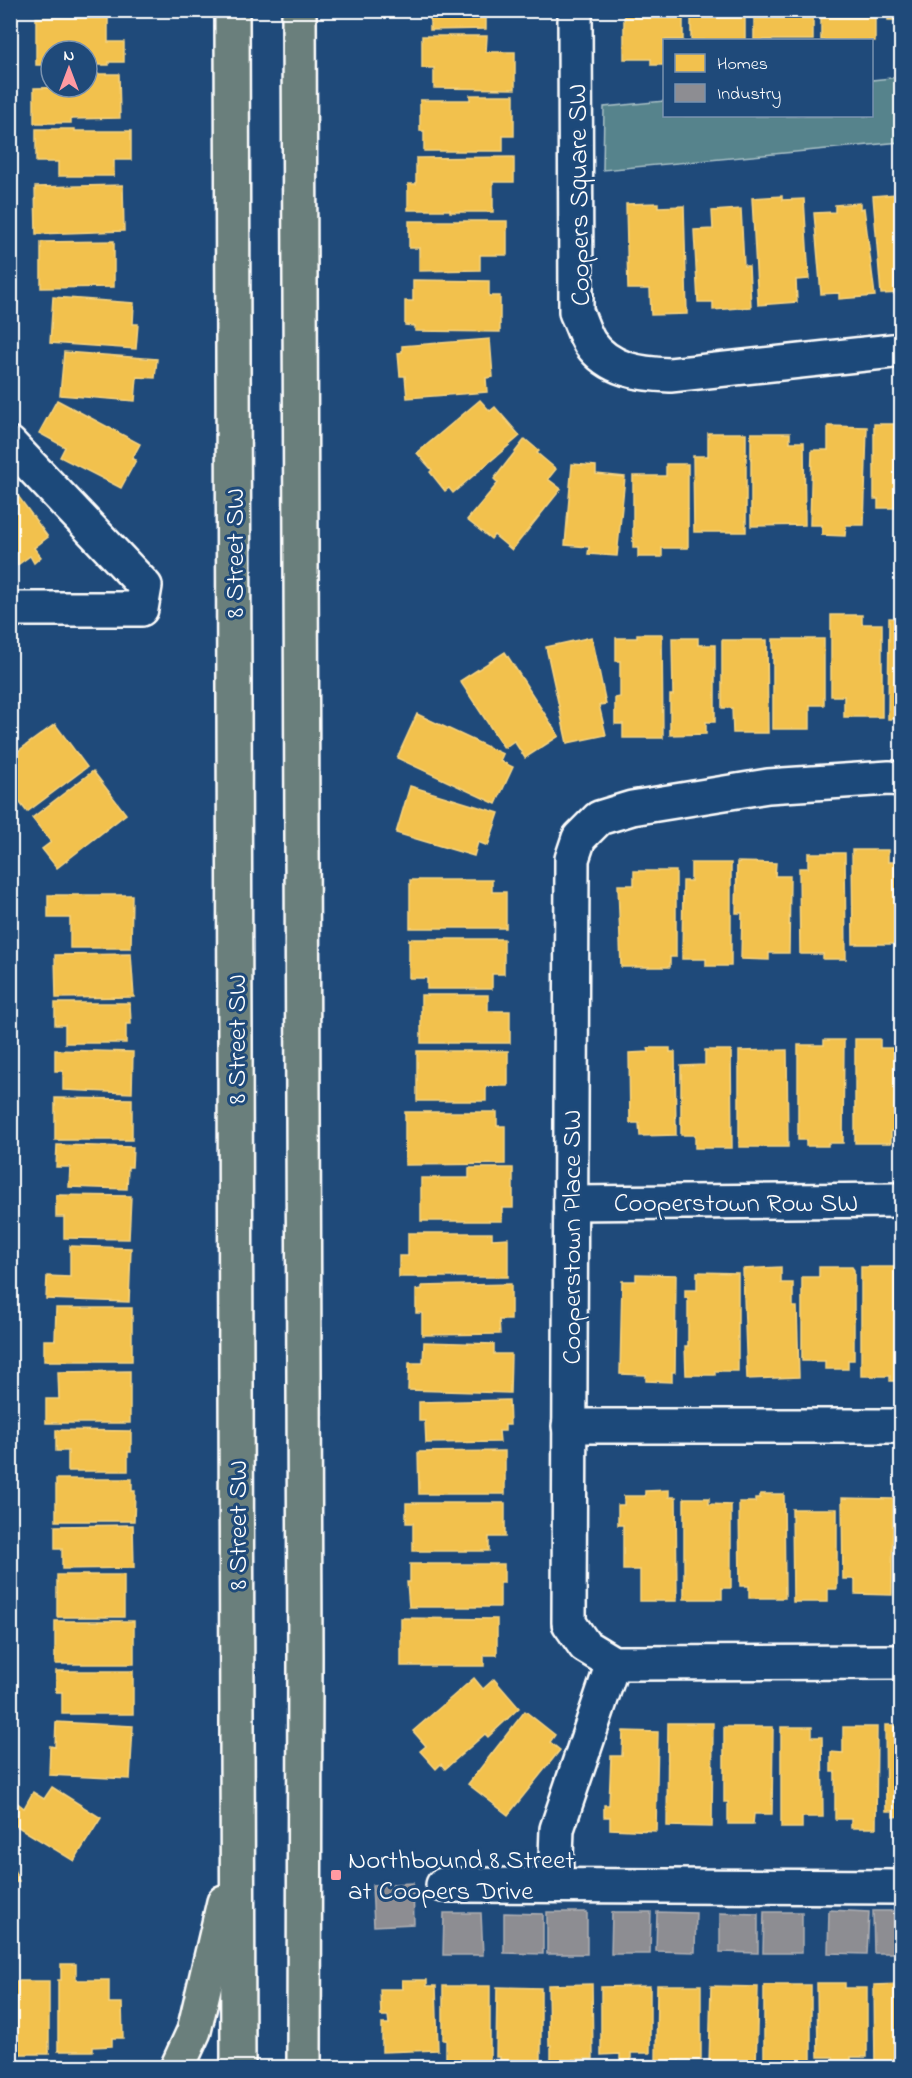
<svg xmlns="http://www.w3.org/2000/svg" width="912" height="2078" viewBox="0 0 912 2078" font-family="'Indie Flower',sans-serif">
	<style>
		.green { fill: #56838c; stroke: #aac1c6; stroke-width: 1.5 }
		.homes { fill: #f2c14e; stroke: #f6d483; stroke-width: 1.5 }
		.industry { fill: #8d8d92; stroke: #afafb3; stroke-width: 1.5 }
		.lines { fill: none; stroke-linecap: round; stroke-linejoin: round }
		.minor-casing { stroke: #fff; stroke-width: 38 }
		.major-casing { stroke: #fff; stroke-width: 38 }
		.minor { stroke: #1f4a7a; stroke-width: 33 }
		.major { stroke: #6b7f7c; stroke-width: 33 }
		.poi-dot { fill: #ff9aa2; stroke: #1f4a7a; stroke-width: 2 }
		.labels { text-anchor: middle; stroke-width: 6; stroke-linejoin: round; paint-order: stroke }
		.street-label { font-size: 27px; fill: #fff; stroke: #1f4a7a }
		.poi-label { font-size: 27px; fill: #fff; stroke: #1f4a7a; text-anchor: start }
	</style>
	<rect width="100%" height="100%" fill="#1f4a7a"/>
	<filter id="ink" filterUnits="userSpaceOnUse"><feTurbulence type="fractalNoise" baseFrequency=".0167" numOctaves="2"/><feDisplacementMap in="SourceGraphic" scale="12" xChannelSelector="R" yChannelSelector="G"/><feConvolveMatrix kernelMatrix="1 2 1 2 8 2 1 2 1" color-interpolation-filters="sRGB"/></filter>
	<g filter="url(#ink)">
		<polygon class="green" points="901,77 901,142 603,170 604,107 664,101 664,116 872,116 872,80"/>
		<g class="homes">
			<polygon points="430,10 510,10 510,12 486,13 486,29 430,30"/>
			<polygon points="624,10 683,10 683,40 664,40 664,65 651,65 651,59 624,59"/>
			<rect x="691" y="10" width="54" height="30"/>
			<rect x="754" y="10" width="59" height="30"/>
			<polygon points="821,10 875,10 875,41 821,40"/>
			<rect x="888" y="10" width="14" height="10"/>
			<polygon points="36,18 108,18 108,42 124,42 124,62 109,62 109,65 87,65 87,51 51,51 51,65 36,65"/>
			<polygon points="422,36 487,36 486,52 515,52 515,89 434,88 434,68 422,68"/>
			<polygon points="87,74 119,74 120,118 71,119 71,123 34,123 34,88 87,87"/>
			<polygon points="470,95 514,95 514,136 503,136 503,151 424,151 424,131 420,131 420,100 470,100"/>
			<polygon points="36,129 75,129 75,131 131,131 131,160 114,160 114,176 58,176 58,162 36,162"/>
			<polygon points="514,157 514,182 493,182 493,212 450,212 450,210 408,210 408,184 416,184 416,158"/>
			<polygon points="123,185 124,231 36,234 35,187"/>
			<polygon points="896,194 897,201 902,201 902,293 881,294 873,196"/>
			<polygon points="782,196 782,200 804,199 809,279 796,280 797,302 758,305 752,198"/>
			<polygon points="658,203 658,207 684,206 687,314 651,315 650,289 628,289 626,204"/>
			<polygon points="860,203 860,209 864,208 875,296 839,299 839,293 821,294 814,213 835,212 835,205"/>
			<polygon points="741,209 744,266 749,266 751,307 713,310 713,302 698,302 694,230 713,229 712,211"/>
			<polygon points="409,221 507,221 507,255 480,255 480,270 419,271 419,248 409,248"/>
			<polygon points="114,241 114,287 41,288 41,242"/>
			<polygon points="413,280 489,281 489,296 500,296 500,332 415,331 415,326 405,325 405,301 413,301"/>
			<polygon points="53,297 134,303 133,324 138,324 136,349 50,343"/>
			<polygon points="490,339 493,377 486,378 487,392 407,398 405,376 400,376 398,353 402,352 402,346"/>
			<polygon points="64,352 157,359 155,378 137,377 135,401 60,395"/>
			<polygon points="57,400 140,444 132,459 136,460 121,488 60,457 65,447 39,433"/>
			<polygon points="480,400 490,411 495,407 520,436 453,493 449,488 445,491 430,472 432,470 417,453"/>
			<polygon points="874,424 902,424 902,508 878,508 878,499 874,499"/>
			<polygon points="828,426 867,427 864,525 846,525 845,536 822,535 822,525 810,525 812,450 828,450"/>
			<polygon points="708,433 746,433 746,532 694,532 693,456 708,456"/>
			<polygon points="751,433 790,433 790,442 804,442 805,525 751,526"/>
			<polygon points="525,439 539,451 537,453 556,469 548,479 561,489 512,550 494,535 491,539 467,520 498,483 494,479"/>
			<polygon points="572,464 596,466 596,474 625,477 617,556 588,554 589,547 565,545"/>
			<polygon points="666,464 688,464 688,548 662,548 662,557 638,557 638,548 633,548 633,476 666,476"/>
			<polygon points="10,485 48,537 34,548 41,557 34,563 30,556 12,569 10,567"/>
			<polygon points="831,615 862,615 862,624 882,624 882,717 844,717 844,696 831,696"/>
			<polygon points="889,618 902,618 902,719 888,719"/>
			<polygon points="637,634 662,634 663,738 623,738 623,724 615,724 615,698 620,697 620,661 616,661 616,638 637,638"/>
			<polygon points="592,637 606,704 599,705 606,735 567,743 546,647"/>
			<polygon points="672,638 698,638 698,645 715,645 715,722 706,722 706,734 670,735 670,695 673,695"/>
			<polygon points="773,639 824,639 824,705 810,705 810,729 773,729"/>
			<polygon points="722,640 767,640 768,733 733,733 732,708 722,708"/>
			<polygon points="505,652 559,736 525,758 514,741 504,748 460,681"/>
			<polygon points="417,714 503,754 500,761 513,767 496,804 397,758"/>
			<polygon points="55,724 87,767 27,812 10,790 10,757"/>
			<polygon points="93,771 126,814 57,868 42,849 51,842 32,818"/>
			<polygon points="410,786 499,813 488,846 478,842 474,856 396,833"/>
			<polygon points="852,850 888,850 888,862 901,862 901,944 853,944"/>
			<polygon points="808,853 845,853 846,959 823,959 823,954 800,954 799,868 808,868"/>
			<polygon points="737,862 776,863 775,876 790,876 789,953 769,953 769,960 741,959 742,913 736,913"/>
			<polygon points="691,863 731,863 731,966 706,966 706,959 682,959 683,881 691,881"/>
			<polygon points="634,871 676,871 676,957 670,957 670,967 621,967 618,885 634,885"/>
			<polygon points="410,880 492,880 492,892 506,892 506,928 410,928"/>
			<polygon points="48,895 132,895 131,948 70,948 70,918 48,918"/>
			<polygon points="409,939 504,939 504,974 492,974 492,989 427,989 427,978 409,978"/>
			<polygon points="131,954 134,997 56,998 55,955"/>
			<polygon points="421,995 488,995 488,1011 510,1011 510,1043 421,1043"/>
			<polygon points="55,1003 130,1003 131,1024 126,1024 126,1043 65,1043 65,1025 55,1025"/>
			<polygon points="855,1039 880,1039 880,1048 900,1048 900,1131 891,1131 891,1143 855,1143"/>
			<polygon points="824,1040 844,1040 843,1143 828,1143 828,1146 806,1146 806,1140 798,1140 798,1045 824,1045"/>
			<polygon points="648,1048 670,1048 670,1052 675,1052 676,1135 640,1136 639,1123 630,1123 629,1053 649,1052"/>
			<polygon points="55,1050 133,1052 132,1093 63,1090 63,1071 55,1071"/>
			<polygon points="705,1050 731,1050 732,1148 695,1148 695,1135 681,1135 681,1066 705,1065"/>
			<polygon points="787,1050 788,1147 739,1147 739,1051"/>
			<polygon points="417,1051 508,1051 508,1086 486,1086 486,1101 417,1101"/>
			<polygon points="55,1098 132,1099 132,1140 55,1140"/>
			<polygon points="405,1112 497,1112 497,1126 505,1126 505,1164 405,1165"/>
			<polygon points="57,1145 133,1147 132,1167 128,1167 127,1189 69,1187 70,1167 56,1167"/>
			<polygon points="469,1168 513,1168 513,1208 502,1208 502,1221 421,1221 421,1178 469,1178"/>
			<polygon points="56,1195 131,1196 129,1239 64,1238 64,1217 56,1217"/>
			<polygon points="408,1233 492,1233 492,1239 508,1238 508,1277 399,1277 399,1256 408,1256"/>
			<polygon points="70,1246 131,1248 129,1302 46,1299 47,1276 70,1277"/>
			<polygon points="781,1267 781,1283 793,1283 793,1307 797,1307 799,1377 747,1379 743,1269"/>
			<polygon points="819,1267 852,1267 854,1270 854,1360 848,1360 848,1369 825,1369 825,1361 802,1361 802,1277 819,1277"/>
			<polygon points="861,1267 898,1267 899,1286 902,1286 902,1381 890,1381 890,1376 861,1376"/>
			<polygon points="697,1272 738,1273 738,1371 715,1371 715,1375 686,1375 685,1346 688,1346 688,1298 685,1298 685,1290 697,1290"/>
			<polygon points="636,1274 676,1275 675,1372 672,1372 672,1382 646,1381 646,1375 620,1374 622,1281 636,1281"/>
			<polygon points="511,1284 511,1320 499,1320 500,1334 422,1335 422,1313 416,1313 416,1290 422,1289 422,1286"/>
			<polygon points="56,1308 132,1308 132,1361 44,1361 44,1340 55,1340"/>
			<polygon points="424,1342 494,1344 494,1354 511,1354 510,1393 408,1390 409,1363 423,1363"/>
			<polygon points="130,1371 130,1423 46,1423 46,1399 59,1399 58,1372"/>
			<polygon points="509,1400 510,1425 505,1425 505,1431 499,1431 500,1442 426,1443 425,1421 419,1421 419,1402"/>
			<polygon points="56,1430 131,1431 131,1452 128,1452 128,1471 68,1471 68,1451 56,1451"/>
			<polygon points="505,1451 505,1494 419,1494 418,1452"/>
			<polygon points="56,1479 132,1479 132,1491 135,1491 134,1521 56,1521"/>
			<polygon points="669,1490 669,1497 676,1497 677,1601 640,1601 640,1570 623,1570 623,1525 618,1525 618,1505 624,1505 624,1496 645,1496 645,1491"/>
			<polygon points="760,1494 784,1494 785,1598 749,1598 749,1586 740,1586 739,1502 755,1502 755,1498 760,1498"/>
			<polygon points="684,1498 709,1498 709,1504 731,1505 731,1588 722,1588 722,1599 684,1599"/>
			<polygon points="842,1498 893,1499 892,1595 855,1594 855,1579 843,1579"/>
			<polygon points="899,1501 902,1501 902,1596 898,1596"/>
			<polygon points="406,1503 505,1503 505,1537 489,1537 489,1551 413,1551 413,1523 406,1523"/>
			<polygon points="792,1509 837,1509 837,1589 828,1589 828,1602 793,1602"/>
			<polygon points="133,1525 134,1568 62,1569 62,1549 55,1549 55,1526"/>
			<polygon points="410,1564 504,1564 504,1583 500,1583 500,1607 409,1607 407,1582 410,1582"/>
			<rect x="57" y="1575" width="67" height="42"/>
			<polygon points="401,1618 497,1619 497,1655 484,1655 484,1666 401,1666"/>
			<rect x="55" y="1621" width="79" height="43"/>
			<polygon points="56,1671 133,1671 133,1714 62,1714 62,1692 56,1692"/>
			<polygon points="474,1678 483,1689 494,1679 519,1708 488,1737 485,1734 445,1769 441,1764 436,1769 420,1751 426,1746 413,1731"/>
			<polygon points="525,1711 555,1735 550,1742 560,1750 508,1815 468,1784"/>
			<polygon points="56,1722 133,1726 130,1779 49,1775 50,1746 55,1747"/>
			<polygon points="668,1723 713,1723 712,1827 667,1826"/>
			<polygon points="885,1725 902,1725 902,1816 893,1817 893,1811 886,1811"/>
			<polygon points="724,1727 773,1727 772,1814 754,1814 753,1824 728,1824 728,1802 724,1802"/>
			<polygon points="781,1727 812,1727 812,1737 822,1737 823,1817 802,1817 802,1828 781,1828"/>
			<polygon points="843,1727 877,1727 876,1828 851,1828 851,1819 835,1819 835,1772 831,1772 831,1752 843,1753"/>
			<polygon points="623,1731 658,1732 656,1831 610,1829 610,1817 604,1817 604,1805 609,1805 611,1756 622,1756"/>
			<polygon points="52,1787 101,1818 74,1861 10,1822 10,1808 15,1801 24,1808 33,1792 44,1799"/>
			<polygon points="10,1861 19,1881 10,1885"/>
			<polygon points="61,1964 76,1964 76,1980 109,1980 109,2003 122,2003 123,2038 112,2038 112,2046 93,2047 93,2051 58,2051 58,1980 61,1980"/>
			<polygon points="402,1980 427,1980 427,1986 436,1986 438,2050 382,2052 382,2024 389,2024 388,2016 381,2016 380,1989 403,1989"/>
			<rect x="10" y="1981" width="39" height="73"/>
			<polygon points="817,1983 845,1983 845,1988 867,1988 867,2057 851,2057 851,2066 833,2066 833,2057 818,2057"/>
			<polygon points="592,1984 593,2059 573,2059 573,2064 551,2064 551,2045 549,2045 548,1985"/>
			<polygon points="902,1984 902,2065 875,2066 874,1985"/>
			<polygon points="657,1985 701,1985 701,2060 679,2060 679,2064 656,2063"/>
			<polygon points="764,1985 811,1985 811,2060 793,2060 793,2065 764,2065"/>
			<polygon points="443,1986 490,1986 490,2066 446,2066 446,2040 443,2040"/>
			<polygon points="650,1986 650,2053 631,2053 631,2066 620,2066 620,2054 601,2055 601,1987"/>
			<polygon points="711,1986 758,1987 756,2067 709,2066"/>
			<polygon points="497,1987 541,1988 541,2067 500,2067 500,2057 496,2057"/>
		</g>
		<g class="industry">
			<polygon points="413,1883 414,1924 374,1926 372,1885"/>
			<polygon points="829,1910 869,1912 867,1954 828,1953"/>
			<polygon points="873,1911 902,1911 902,1953 874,1953"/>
			<rect x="547" y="1912" width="40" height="42"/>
			<polygon points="612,1912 651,1912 650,1954 611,1954"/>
			<polygon points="657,1912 696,1913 695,1952 656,1951"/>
			<polygon points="764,1912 802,1912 802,1953 763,1953"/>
			<polygon points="444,1913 481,1913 483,1955 443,1955"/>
			<polygon points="504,1913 543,1914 543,1954 504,1953"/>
			<polygon points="720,1913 758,1914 758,1953 720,1952"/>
		</g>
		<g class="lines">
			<g class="minor-casing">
				<g id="minor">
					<path d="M575,10L576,312C581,322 584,334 590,343C609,370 640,374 670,375L902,350"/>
					<polyline points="10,444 145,586 141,609 10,609"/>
					<polyline points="902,779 889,778 768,786 632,808 599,818 579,838 572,859 569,1623 585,1646 613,1663 902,1662"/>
					<polyline points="571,1203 902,1200"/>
					<polyline points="569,1426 902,1426"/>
					<polyline points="443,1885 902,1887"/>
					<polyline points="555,1885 557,1829 613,1663"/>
				</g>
			</g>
			<g class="major-casing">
				<g id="major">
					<polyline points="232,10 238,2068"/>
					<polyline points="299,10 305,1655 304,2068"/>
					<polyline points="177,2068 194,2031 224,1902"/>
				</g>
			</g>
			<use href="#minor" class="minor"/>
			<use href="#major" class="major"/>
		</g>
	</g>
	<rect class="poi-dot" x="330" y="1869" width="12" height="12" rx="3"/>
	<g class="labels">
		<g class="street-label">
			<text transform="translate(578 195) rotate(-91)" y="9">Coopers Square SW</text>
			<text transform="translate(234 553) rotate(-90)" y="9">8 Street SW</text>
			<text transform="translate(236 1039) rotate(-90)" y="9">8 Street SW</text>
			<text x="736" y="1211">Cooperstown Row SW</text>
			<text transform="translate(571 1237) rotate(-90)" y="9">Cooperstown Place SW</text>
			<text transform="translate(237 1525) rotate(-90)" y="9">8 Street SW</text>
		</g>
		<g class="poi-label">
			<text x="348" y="1868">Northbound 8 Street<tspan x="348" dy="31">at Coopers Drive</tspan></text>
		</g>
	</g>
	<rect width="912" height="2078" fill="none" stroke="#1f4a7a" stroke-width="36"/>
	<rect x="18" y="18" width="876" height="2042" fill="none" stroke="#fff" stroke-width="2" filter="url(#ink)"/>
	<rect x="663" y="39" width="210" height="78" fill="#1f4a7a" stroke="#7992af" stroke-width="1.5"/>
	<rect x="675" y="54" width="30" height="18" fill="#f2c14e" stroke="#7992af" stroke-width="1.5"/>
	<text x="717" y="69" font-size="18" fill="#ffffff">Homes</text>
	<rect x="675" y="84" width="30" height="18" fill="#8d8d92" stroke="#7992af" stroke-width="1.5"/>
	<text x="717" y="99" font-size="18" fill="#ffffff">Industry</text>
	<g transform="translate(69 69)"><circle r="28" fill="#1f4a7a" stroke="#7992af" stroke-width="1.5"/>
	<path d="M0-4.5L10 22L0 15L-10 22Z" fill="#ff9aa2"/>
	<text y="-9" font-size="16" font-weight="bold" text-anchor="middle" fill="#ffffff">N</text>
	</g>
</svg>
